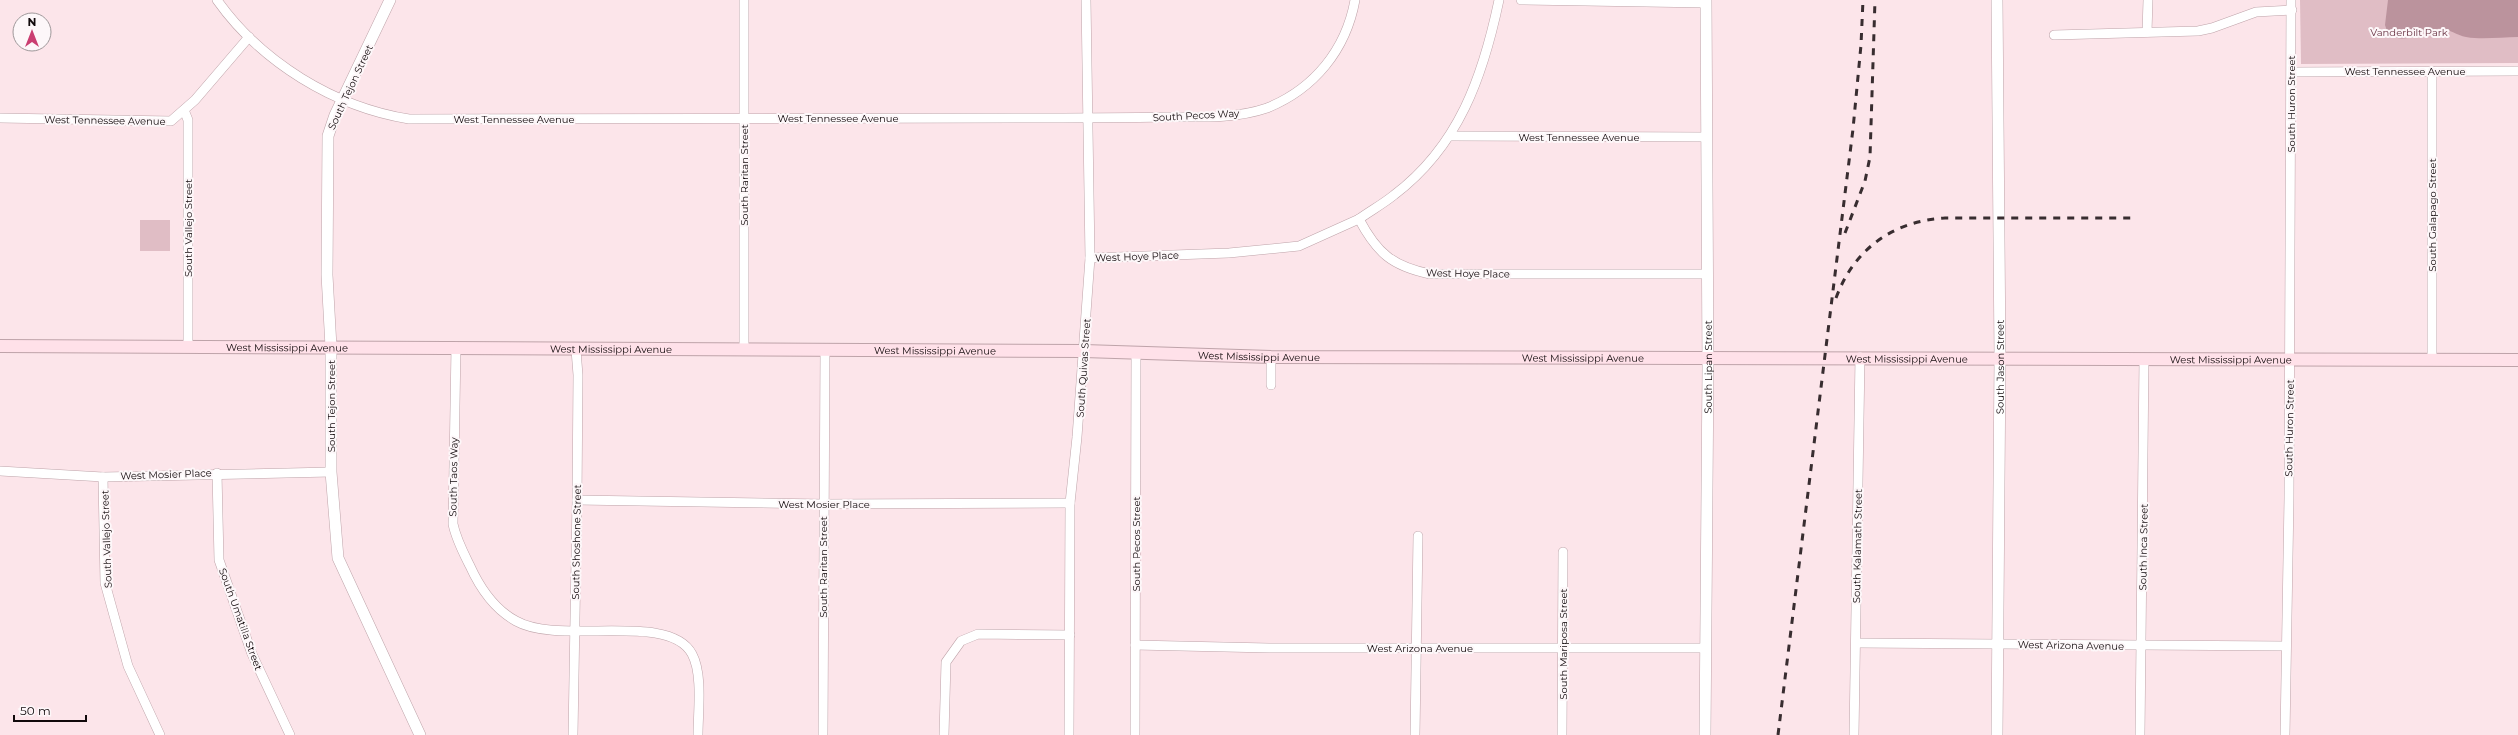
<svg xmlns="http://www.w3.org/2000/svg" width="2518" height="735" viewBox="0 0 2518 735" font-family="Montserrat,sans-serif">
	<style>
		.green { fill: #e0bdc5 }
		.water { fill: #bb939d }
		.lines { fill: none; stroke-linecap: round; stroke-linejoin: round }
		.minor-casing { stroke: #bea3a9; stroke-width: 10 }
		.tertiary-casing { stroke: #bea3a9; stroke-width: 12 }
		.secondary-casing { stroke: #bea3a9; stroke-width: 14 }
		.minor { stroke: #fff; stroke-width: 9 }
		.tertiary { stroke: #fff; stroke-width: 11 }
		.secondary { stroke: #ffe1e9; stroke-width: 12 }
		.rail { stroke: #382d30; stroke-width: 3; stroke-dasharray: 7 7; stroke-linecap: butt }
		.labels { text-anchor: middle; stroke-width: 4; stroke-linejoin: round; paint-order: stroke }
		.park-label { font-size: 10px; fill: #6a3444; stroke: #fdf7f9 }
		.street-label { font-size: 10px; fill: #11090b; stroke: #fdf7f9 }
	</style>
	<rect width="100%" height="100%" fill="#fce5ea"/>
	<g class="green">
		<polygon points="2300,0 2518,0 2518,63 2301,64"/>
		<rect x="140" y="220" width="30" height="31"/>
	</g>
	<path class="water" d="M2388,0H2518V37C2501,37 2483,40 2466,37C2456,35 2447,27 2437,29C2418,31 2406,46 2388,34L2385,25Z"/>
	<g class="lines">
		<g class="minor-casing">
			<g id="minor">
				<path d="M217,0C261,62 334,107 409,119C611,119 813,118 1015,118C1066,118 1116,118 1167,117C1199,117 1235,119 1267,108C1314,89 1346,50 1355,0"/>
				<polyline points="744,0 744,350"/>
				<polyline points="1521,0 1706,3"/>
				<polyline points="2147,32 2148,0"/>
				<polyline points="2054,35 2198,31 2212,28 2256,12 2292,10"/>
				<polyline points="2292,72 2518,71"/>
				<polyline points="184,110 188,120 188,347"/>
				<polyline points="0,118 171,121 195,100 249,37"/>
				<polyline points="1451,136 1707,137"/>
				<path d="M1359,219C1370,211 1383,204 1394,195C1459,146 1483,76 1499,0"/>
				<path d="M1090,258L1229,253L1299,246L1359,219C1377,253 1392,266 1430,274H1707"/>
				<path d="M456,347L453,524C456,539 463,552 470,566C480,588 494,609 516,621C560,646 669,611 692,654C703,674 698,712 698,735"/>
				<polyline points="1271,357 1271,385"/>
				<polyline points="2432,359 2432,71"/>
				<polyline points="0,471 103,477 331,472"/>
				<polyline points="217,473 219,560 252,654 290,735"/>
				<polyline points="103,477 105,583 128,666 160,735"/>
				<polyline points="577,500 823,504 1070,503"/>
				<polyline points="1856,643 2286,646"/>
				<polyline points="1135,645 1269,648 1705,648"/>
				<polyline points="573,735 577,500 578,375 576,350"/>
				<polyline points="823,735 825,350"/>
				<polyline points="944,735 946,662 961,641 978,634 1070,635"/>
				<polyline points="1069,735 1070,503 1077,437 1090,258 1086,0"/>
				<polyline points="1135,735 1136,353"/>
				<polyline points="1415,735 1418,536"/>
				<polyline points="1562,735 1563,552"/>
				<polyline points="1854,735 1860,357"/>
				<polyline points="2140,735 2144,359"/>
				<polyline points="2285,735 2289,498 2291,0"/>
			</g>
		</g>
		<g class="tertiary-casing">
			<g id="tertiary">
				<polyline points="390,0 335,115 328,136 327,275 331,347 331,472 338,558 420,735"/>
				<path id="s1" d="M1705,735L1708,368L1706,0"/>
				<path id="s2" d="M1997,735L2000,358L1997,0"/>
			</g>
		</g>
		<g class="secondary-casing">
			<g id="secondary">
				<path id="s3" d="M0,346L1084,351L1271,357L2518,360"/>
			</g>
		</g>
		<use href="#minor" class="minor"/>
		<use href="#tertiary" class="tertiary"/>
		<use href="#secondary" class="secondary"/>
		<g class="rail">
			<polyline points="1845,233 1865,181 1870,157 1875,0"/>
			<path d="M1836,298C1854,249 1893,221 1945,218H2134"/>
			<polyline points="1778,735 1853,129 1861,45 1863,0"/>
		</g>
	</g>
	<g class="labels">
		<g class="park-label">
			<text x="2409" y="36">Vanderbilt Park</text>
		</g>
		<g class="street-label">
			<text x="2405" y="75">West Tennessee Avenue</text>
			<text transform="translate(350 87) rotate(-65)" y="4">South Tejon Street</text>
			<text transform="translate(2291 104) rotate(-90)" y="4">South Huron Street</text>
			<text transform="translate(1196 115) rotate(-3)" y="4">South Pecos Way</text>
			<text x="838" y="122">West Tennessee Avenue</text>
			<text x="514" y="123">West Tennessee Avenue</text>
			<text transform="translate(105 120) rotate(1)" y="4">West Tennessee Avenue</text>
			<text x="1579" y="141">West Tennessee Avenue</text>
			<text transform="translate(744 175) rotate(-90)" y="4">South Raritan Street</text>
			<text transform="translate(2432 215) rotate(-90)" y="4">South Galapago Street</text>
			<text transform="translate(188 228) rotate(-90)" y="4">South Vallejo Street</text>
			<text transform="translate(1137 256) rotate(-2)" y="4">West Hoye Place</text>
			<text transform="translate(1468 273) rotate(1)" y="4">West Hoye Place</text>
			<text dy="4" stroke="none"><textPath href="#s3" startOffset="287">West Mississippi Avenue</textPath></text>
			<text dy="4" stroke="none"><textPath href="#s3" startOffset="611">West Mississippi Avenue</textPath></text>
			<text dy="4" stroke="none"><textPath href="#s3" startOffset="935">West Mississippi Avenue</textPath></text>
			<text dy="4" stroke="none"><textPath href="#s3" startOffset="1259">West Mississippi Avenue</textPath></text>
			<text dy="4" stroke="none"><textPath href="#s3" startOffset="1583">West Mississippi Avenue</textPath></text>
			<text dy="4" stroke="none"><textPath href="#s3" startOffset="1907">West Mississippi Avenue</textPath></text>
			<text dy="4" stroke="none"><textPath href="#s3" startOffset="2231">West Mississippi Avenue</textPath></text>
			<text transform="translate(1083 368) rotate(-86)" y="4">South Quivas Street</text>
			<text dy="4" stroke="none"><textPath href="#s1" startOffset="368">South Lipan Street</textPath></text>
			<text dy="4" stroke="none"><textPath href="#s2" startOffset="368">South Jason Street</textPath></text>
			<text transform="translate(331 406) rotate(-90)" y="4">South Tejon Street</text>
			<text transform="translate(2289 428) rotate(-89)" y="4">South Huron Street</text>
			<text transform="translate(166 474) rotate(-2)" y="4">West Mosier Place</text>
			<text transform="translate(453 477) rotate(-89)" y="4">South Taos Way</text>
			<text x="824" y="508">West Mosier Place</text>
			<text transform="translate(106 539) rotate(-92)" y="4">South Vallejo Street</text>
			<text transform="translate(576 542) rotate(-89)" y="4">South Shoshone Street</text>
			<text transform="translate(1136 544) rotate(-90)" y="4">South Pecos Street</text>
			<text transform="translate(1857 546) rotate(-89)" y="4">South Kalamath Street</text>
			<text transform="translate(2143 547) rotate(-89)" y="4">South Inca Street</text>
			<text transform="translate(823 567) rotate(-90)" y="4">South Raritan Street</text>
			<text transform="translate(241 619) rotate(70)" y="4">South Umatilla Street</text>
			<text transform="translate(1563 644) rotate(-90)" y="4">South Mariposa Street</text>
			<text transform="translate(2071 645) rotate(1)" y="4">West Arizona Avenue</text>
			<text x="1420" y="652">West Arizona Avenue</text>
		</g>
	</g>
	<g transform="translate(32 32)"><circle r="19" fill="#fdf7f9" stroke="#9f989a"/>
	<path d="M0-3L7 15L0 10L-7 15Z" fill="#ca3e71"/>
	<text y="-6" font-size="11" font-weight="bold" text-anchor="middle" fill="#11090b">N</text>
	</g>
	<path d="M14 715v6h72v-6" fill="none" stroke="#11090b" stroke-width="2"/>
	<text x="20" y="715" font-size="12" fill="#11090b" stroke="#fdf7f9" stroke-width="3" paint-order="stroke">50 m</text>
</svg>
